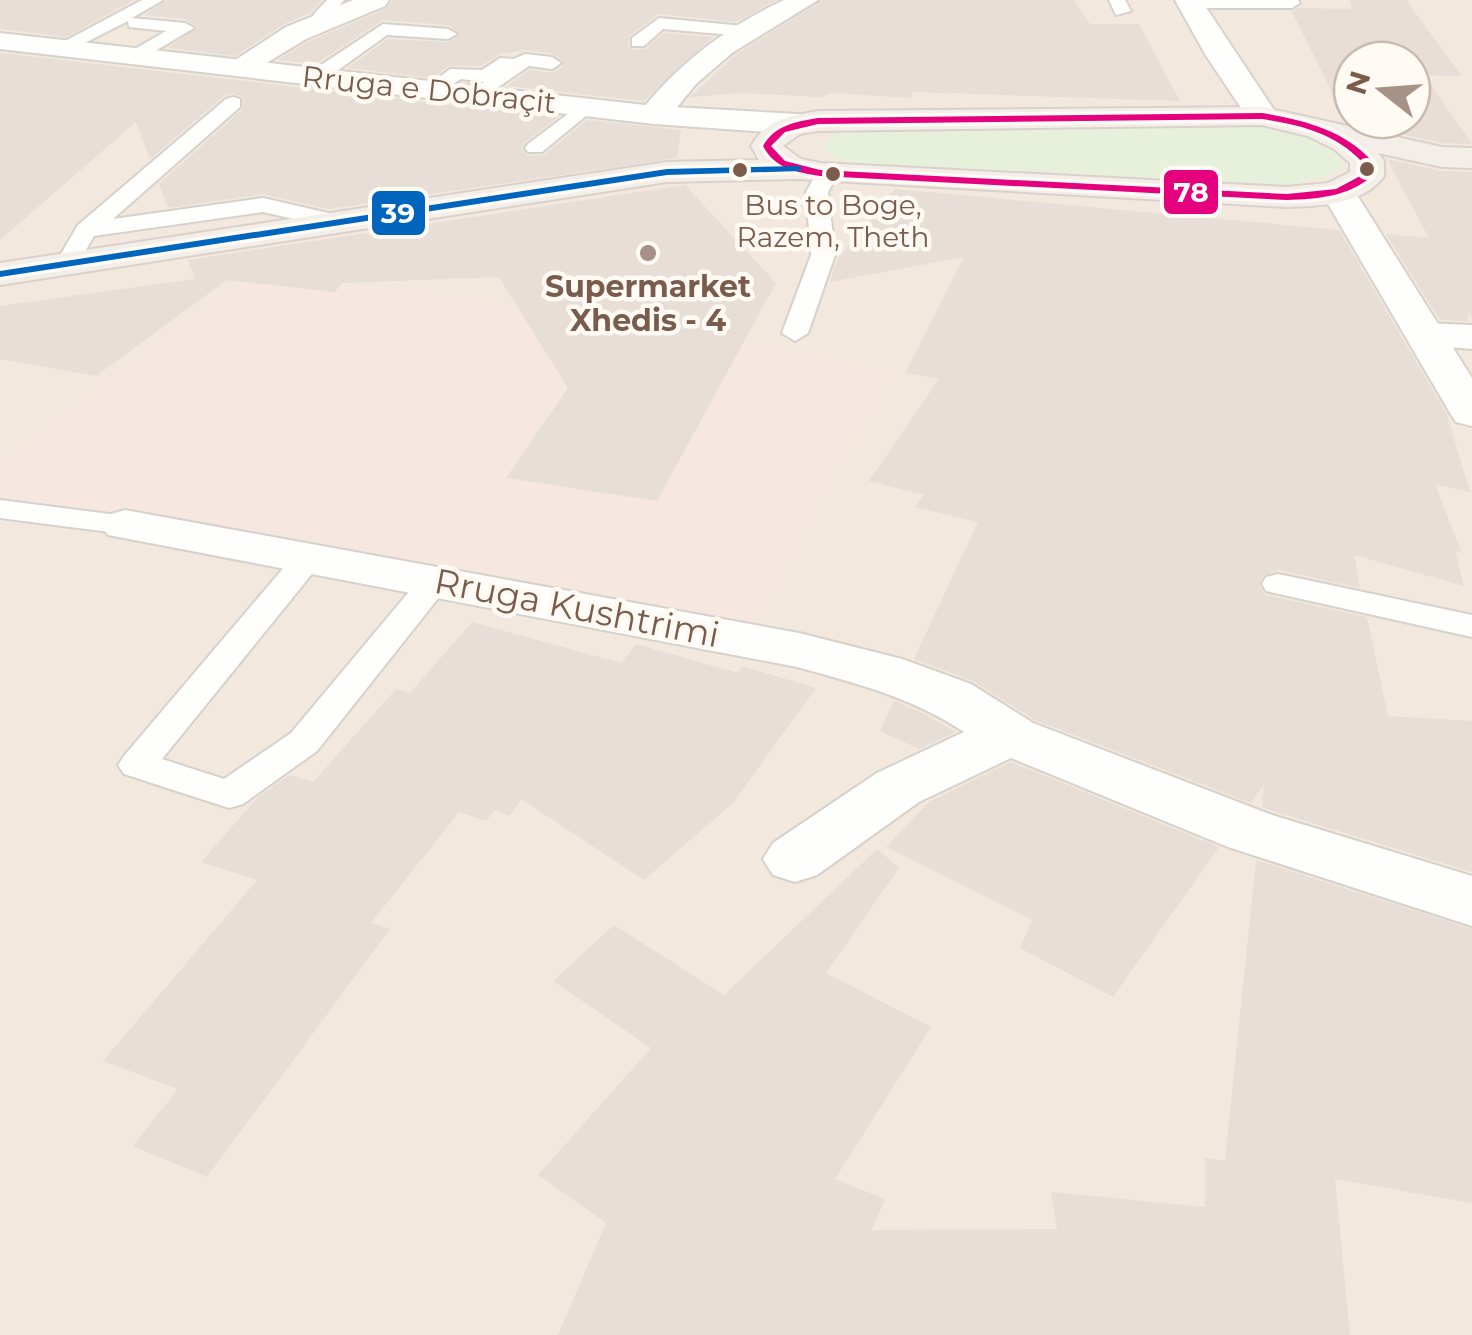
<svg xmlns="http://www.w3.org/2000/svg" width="1472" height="1335" viewBox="0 0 1472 1335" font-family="Montserrat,sans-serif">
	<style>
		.residential { fill: #f2e8de; fill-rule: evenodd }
		.commercial { fill: #f6e8e1 }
		.green { fill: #e7f0db }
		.building { fill: #e6ded7 }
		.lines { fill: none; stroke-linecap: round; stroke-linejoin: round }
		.service-casing { stroke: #d7d1cb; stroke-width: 4 }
		.minor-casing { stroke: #d7d1cb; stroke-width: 4 }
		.tertiary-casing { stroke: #d7d1cb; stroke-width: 4 }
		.secondary-casing { stroke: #d9d2cb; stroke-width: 4 }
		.primary-casing { stroke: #dad1cc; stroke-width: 4 }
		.service { fill: #fefefd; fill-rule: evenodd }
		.minor { fill: #fefefd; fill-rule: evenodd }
		.tertiary { fill: #fefefd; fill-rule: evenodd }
		.secondary { fill: #fefefd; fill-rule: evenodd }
		.primary { fill: #f3eee8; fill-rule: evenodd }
		.bus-1-casing { stroke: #fffaf3; stroke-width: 7 }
		.bus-2-casing { stroke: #fffaf3; stroke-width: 7 }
		.bus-1 { fill: #e5007d; fill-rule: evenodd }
		.bus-2 { fill: #0065bd; fill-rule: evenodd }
		.bus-dot { fill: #7a5c4d; stroke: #fffaf3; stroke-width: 4 }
		.poi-dot { fill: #a69286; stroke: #fffaf3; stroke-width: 4 }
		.labels { text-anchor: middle; stroke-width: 9; stroke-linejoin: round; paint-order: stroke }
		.far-bus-label { font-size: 28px; fill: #7a5c4d; stroke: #fffaf3 }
		.far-street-label { font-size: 30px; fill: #7a5c4d; stroke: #fffaf3 }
		.far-poi-label { font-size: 30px; font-weight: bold; fill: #7a5c4d; stroke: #fffaf3 }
		.street-label { font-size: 35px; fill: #7a5c4d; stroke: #fffaf3 }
		.line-badge { stroke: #fffaf3; stroke-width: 4 }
		.badge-label { font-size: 28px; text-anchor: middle; font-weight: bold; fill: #fff }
	</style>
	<rect width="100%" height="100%" fill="#f9f5f0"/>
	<path class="residential" d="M0,0H1472V1335H0ZM1352,60H1412V120H1352Z"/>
	<polygon class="commercial" points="307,277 620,319 744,340 891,372 751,628 293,537 0,497 0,461 242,279"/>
	<path class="green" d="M1253,124C1284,128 1321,132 1341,159L1340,168L1331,176L1291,185L863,164L834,158L822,147L832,135L857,129Z"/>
	<g class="building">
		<polygon points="0,0 134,0 66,37 0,29"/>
		<polygon points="167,0 322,0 310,13 284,24 235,56 168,48 198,27 185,19 144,15"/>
		<polygon points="393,0 776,0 736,22 659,14 630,35 628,46 632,50 646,49 664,33 713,37 644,101 507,86 530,70 552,73 563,66 563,60 552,53 525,50 500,54 481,66 448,66 433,78 348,68 388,39 450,42 461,33 448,25 383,20 315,64 278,60 308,42 386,9"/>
		<polygon points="822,0 1074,0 1090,24 1139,24 1180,101 912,92 912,98 833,93 820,97 740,93 690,97 734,56"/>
		<polygon points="1350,0 1406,0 1462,76 1424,75 1472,144 1442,143 1369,127 1366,120 1412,120 1412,60 1352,60 1352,111 1341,110 1292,12 1299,8 1352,9"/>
		<polygon points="0,53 558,117 525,142 521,148 528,156 544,155 587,120 681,130 677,158 329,209 262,194 168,208 159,184 242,110 243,97 232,93 224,96 150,159 136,122 0,240"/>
		<polygon points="1387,159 1441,171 1472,172 1472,318 1469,313 1467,321 1440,320 1386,234 1429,238"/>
		<polygon points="685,185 776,283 657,501 506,478 568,388 499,277 342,283 335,292 227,280 96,376 0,359 0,306 195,279 188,260"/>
		<polygon points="895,189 1339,230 1447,415 1470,492 1435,484 1461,552 1455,551 1464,586 1354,555 1360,588 1279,570 1263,575 1259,586 1265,595 1367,617 1388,716 1472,721 1472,872 1273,811 1262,807 1264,784 1251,803 1035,720 973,681 914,659 978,522 915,507 924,495 869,481 939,379 905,373 964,257 830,282 838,258"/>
		<polygon points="472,622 621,663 636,644 738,673 742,666 816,688 732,804 644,880 521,799 510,816 495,810 486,821 459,812 371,923 390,929 207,1177 133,1146 178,1089 103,1061 257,880 201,862 257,798 290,775 313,782 396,689 410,693"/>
		<polygon points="894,701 923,713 956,732 919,749 880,731"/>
		<polygon points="1011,762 1219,847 1113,997 1020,948 1032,920 886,847 930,801"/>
		<polygon points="877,849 899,868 826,973 931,1027 835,1179 885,1199 872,1230 1057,1229 1051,1192 1205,1207 1205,1158 1225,1161 1256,860 1472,929 1472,1203 1335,1179 1350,1335 558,1335 606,1223 538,1175 651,1048 553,981 614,925 724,995"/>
	</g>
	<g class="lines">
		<g class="service-casing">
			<g id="service">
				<polygon points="142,0 163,0 132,18 185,23 194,28 135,63 128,61 128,53 166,31 129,27 128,21 67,52 61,53 52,48"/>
				<polygon points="327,0 344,0 331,16 330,25 318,25 313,15"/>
				<polygon points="1109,0 1125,0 1131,11 1116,15"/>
				<polygon points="1183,0 1298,0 1300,3 1292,8 1189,8 1183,7"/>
				<polygon points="659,18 744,26 753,31 744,36 663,29 644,46 632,46 632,38"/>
				<polygon points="383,24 448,29 457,34 448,39 387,35 323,81 309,81 309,73"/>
				<polygon points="525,54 552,57 561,63 552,69 529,66 478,101 468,95 484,82 461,79 433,96 423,90 450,69 482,70 500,58 514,59"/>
				<polygon points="233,97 240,99 240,107 113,219 263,198 346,217 349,222 346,227 338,229 263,212 94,236 75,269 59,269 55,264 78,225 226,99"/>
				<polygon points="585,101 595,107 592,111 542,152 528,152 525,148 528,144"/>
				<polygon points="827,168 838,174 828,192 835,255 808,333 795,341 782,333 811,255 806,192 819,169"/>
				<polygon points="0,500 125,516 136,518 141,525 136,532 125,534 0,518"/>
				<polygon points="308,549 319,552 324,559 162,759 224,779 291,733 423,575 447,575 451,582 317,751 243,804 229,808 124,774 118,765 124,756 297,552"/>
				<polygon points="1278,574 1472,615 1472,637 1266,591 1262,584 1266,577"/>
			</g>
		</g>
		<g class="minor-casing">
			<g id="minor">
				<polygon points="353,0 389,0 385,6 306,39 248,74 228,74 223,68 286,27"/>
				<path d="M784,0H818L732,53L696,84L665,122H643L638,115L643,108C682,61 728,26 784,0Z"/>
				<polygon points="1425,323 1472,325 1472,349 1411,344 1405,335 1411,326"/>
				<path d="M125,510L799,633L902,659L971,684L1033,723L1272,815L1472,876V926L1228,847L1011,758L919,802L817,875L795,882L773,875L763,859L773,843L877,773L964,732C913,698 856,683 797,667L108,535L101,525L108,515Z"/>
			</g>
		</g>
		<g class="tertiary-casing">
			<polygon id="tertiary" points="0,33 654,106 798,114 809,117 814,124 809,131 798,134 654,124 0,49"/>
		</g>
		<g class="secondary-casing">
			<g id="secondary">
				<polygon points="1175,0 1201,0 1278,116 1273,123 1251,123 1205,54"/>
				<polygon points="1338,182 1350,185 1355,192 1472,378 1472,426 1456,422 1450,413 1321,192 1326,185"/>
			</g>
		</g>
		<g class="primary-casing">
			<path id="primary" d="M1262,107L1442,147L1472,148V168L1442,167L1378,153L1384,161V176C1364,205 1319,206 1287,207L798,179L667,182L0,285V263L667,162L759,160L751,146C766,120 789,116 818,111ZM1262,125L1308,136L1334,149L1350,163V172L1328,183L1287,187L820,163L801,159L783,146L800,134L818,131Z"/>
		</g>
		<use href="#service" class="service"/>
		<use href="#minor" class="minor"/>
		<use href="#tertiary" class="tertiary"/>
		<use href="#secondary" class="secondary"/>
		<use href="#primary" class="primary"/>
		<g class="bus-1-casing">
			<path id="bus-1" d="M1262,113C1303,120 1343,129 1372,161V176C1348,197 1317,199 1287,200L820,176C796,172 775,169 763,146C775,125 795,122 818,118ZM1262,119C1300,125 1335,133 1362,162V175L1336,189L1287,194L820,170L785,161L771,146L785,132L818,124Z"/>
		</g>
		<g class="bus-2-casing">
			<polygon id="bus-2" points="798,166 801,167 801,171 667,175 0,277 0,271 667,169"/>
		</g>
		<use href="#bus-1" class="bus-1"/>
		<use href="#bus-2" class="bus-2"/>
	</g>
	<g class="bus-dot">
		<circle cx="1367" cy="169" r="9"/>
		<circle cx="740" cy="170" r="9"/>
		<circle cx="833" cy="174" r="9"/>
	</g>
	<circle class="poi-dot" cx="648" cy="253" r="10"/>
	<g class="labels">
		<g class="far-bus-label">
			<text x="833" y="215">Bus to Boge,<tspan x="833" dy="32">Razem, Theth</tspan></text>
		</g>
		<g class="far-street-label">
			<text transform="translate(429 90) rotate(6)" y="10">Rruga e Dobraçit</text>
		</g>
		<g class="far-poi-label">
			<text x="648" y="297">Supermarket<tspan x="648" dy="34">Xhedis - 4</tspan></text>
		</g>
		<g class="street-label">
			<text transform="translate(577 608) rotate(11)" y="12">Rruga Kushtrimi</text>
		</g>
	</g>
	<g class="line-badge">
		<rect x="1162" y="168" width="58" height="48" rx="10" fill="#e5007d"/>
		<rect x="370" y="189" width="57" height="48" rx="10" fill="#0065bd"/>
	</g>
	<g class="badge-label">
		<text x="1191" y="202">78</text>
		<text x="398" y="223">39</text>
	</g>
	<g transform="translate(1382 90) rotate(287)"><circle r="48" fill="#fffaf3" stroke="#cabbb1" stroke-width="2.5"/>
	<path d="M0-8L18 38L0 25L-18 38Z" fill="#a69286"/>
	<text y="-15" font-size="28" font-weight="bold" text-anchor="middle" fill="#7a5c4d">N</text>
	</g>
</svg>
